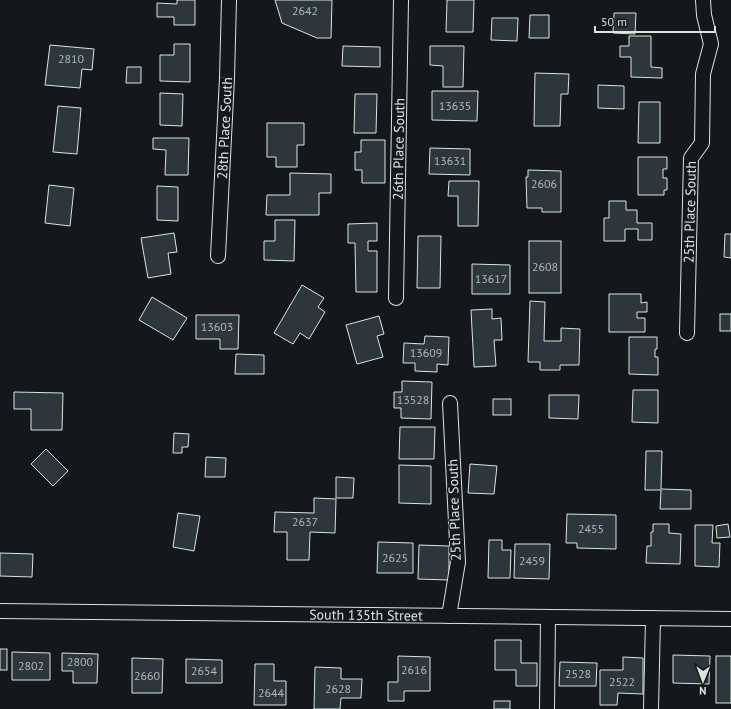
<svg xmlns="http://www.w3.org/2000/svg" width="731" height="709" viewBox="0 0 731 709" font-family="'PT Sans',sans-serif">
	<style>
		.building { fill: #2c363c; stroke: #d8e6dc }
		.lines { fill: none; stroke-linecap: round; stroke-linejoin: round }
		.minor-casing { stroke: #d8e6dc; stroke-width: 16 }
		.minor { stroke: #14181c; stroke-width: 14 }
		.labels { text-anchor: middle; stroke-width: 3; stroke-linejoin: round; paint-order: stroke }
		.number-label { font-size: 12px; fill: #adbab4 }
		.street-label { font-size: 14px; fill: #d8e6dc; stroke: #14181c }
	</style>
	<rect width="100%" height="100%" fill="#14181c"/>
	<g class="building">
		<polygon points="177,0 195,0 195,25 174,25 174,17 157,17 157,3 177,4"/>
		<polygon points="275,0 332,0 331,38 317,38 282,23"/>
		<polygon points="447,0 474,0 473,32 446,32"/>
		<polygon points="614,13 636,13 635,34 613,33"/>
		<polygon points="530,15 549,15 549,38 529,38"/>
		<polygon points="492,18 518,18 517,41 491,40"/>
		<polygon points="629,36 651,36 651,67 662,68 662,78 631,77 631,57 620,57 620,46 629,46"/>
		<polygon points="174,44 190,44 190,82 160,81 160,55 174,55"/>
		<polygon points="50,45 94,49 92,70 82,69 80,88 45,85"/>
		<polygon points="343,46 380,47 380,67 342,66"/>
		<polygon points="430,46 464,46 463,87 443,87 443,66 430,65"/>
		<polygon points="127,67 141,67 141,83 126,83"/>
		<polygon points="535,73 569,74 568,94 561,94 560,126 534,126"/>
		<polygon points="598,85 624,86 624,109 598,108"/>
		<polygon points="432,91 478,91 477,121 432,120"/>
		<polygon points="160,93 183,94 182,126 160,125"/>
		<polygon points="355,94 377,94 376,133 354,133"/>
		<polygon points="639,102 660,102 660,143 638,143"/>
		<polygon points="58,106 81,108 77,154 53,152"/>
		<polygon points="267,123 304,123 304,145 297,145 297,167 276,167 276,157 267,157"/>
		<polygon points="153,138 189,138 188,175 165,175 166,150 153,149"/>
		<polygon points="361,140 385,140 385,183 362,183 362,170 355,170 355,152 361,152"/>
		<polygon points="430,148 470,149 470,175 429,174"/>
		<polygon points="638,157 667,157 667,169 663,169 663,178 667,178 667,190 664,190 664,195 638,195"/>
		<polygon points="528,170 561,171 561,212 542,212 542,208 527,208 526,177 528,177"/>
		<polygon points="290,173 331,174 331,193 319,193 319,215 266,215 267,195 290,195"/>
		<polygon points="449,181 479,181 478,226 458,226 458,196 448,196"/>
		<polygon points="49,185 74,188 70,226 45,223"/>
		<polygon points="157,186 178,187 178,221 157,220"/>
		<polygon points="609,201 626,201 626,210 637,210 637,223 652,223 652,240 638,240 638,229 625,229 625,241 604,241 604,218 609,218"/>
		<polygon points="275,220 295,220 294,261 264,260 264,241 275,241"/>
		<polygon points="377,223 377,241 368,241 368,251 377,251 377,292 356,292 355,243 348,243 348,224"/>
		<polygon points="174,233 177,252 168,253 171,274 148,278 141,238"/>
		<polygon points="725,234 731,234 731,258 724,257"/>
		<polygon points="418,236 441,236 440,288 417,288"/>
		<rect x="529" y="241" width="32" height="52"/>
		<polygon points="472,264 510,265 510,294 472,294"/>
		<polygon points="302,285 324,298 318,307 325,312 309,339 300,333 293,344 274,333"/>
		<polygon points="609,294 641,294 641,303 647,302 647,312 637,312 637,318 645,318 645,332 609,332"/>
		<polygon points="152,297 187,318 173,340 139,320"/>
		<polygon points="530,301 545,302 544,341 561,341 561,328 580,329 579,365 560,365 560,370 540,370 540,362 528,362"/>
		<polygon points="492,309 492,319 501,318 502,340 494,340 496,366 474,367 471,310"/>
		<rect x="720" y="314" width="11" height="17"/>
		<polygon points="196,315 239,315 238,349 220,349 220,339 196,339"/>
		<polygon points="379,316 384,334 377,336 383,357 357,364 346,325"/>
		<polygon points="425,336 449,337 448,365 437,364 437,372 415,371 415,363 403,363 404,343 424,344"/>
		<polygon points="629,337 657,337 657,349 655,349 655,357 658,357 658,375 629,374"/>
		<polygon points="236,354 264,355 264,374 235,374"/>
		<polygon points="402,381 432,382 431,419 401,418 401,408 394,408 394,392 402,392"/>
		<polygon points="633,390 658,390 658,423 632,422"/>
		<polygon points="14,392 63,393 62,430 31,430 31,409 14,409"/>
		<polygon points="549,395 579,395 578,419 549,418"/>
		<rect x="493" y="399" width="18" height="16"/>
		<polygon points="400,427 435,427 434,459 399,459"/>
		<polygon points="174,433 189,434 188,447 182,447 182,453 173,453"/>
		<polygon points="46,449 68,471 53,486 31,464"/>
		<polygon points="646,451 662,451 661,489 691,490 691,509 660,509 661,490 645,490"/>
		<polygon points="206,457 226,458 225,477 205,477"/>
		<polygon points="470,464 497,466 494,494 468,493"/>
		<polygon points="399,465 431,466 431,504 399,503"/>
		<polygon points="336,477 354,478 353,498 336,498"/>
		<polygon points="314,498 336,499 335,533 310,532 309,560 287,560 287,532 274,532 275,512 314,513"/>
		<polygon points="178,513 200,516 194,551 173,547"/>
		<polygon points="567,514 616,515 616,549 577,548 577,543 566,543"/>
		<polygon points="653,524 669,524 669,533 681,534 680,564 646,563 647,546 651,546 651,532 653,532"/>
		<polygon points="728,524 730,537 717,538 716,526"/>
		<polygon points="695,525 713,525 712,543 720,543 719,567 695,566"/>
		<polygon points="489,540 502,540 502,550 511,550 510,578 488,578"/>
		<polygon points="378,542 413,543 413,573 377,573"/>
		<polygon points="515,544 550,544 549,579 514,578"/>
		<polygon points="419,545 449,546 449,580 418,579"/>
		<polygon points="0,553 33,554 32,577 0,576"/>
		<polygon points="495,640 521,640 521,663 537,663 537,686 516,686 516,670 495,670"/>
		<rect x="0" y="649" width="7" height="21"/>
		<polygon points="12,652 50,653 50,680 12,680"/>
		<polygon points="62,653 98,654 97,683 73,683 73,671 62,671"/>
		<polygon points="673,655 710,656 709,684 673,683"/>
		<polygon points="398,656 430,657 430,691 404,691 404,701 388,701 388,682 398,682"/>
		<rect x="716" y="656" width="15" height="47"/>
		<polygon points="623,657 643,658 643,694 618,693 617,705 600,705 600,670 623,670"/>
		<polygon points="132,658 163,659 162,693 132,693"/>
		<polygon points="186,659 222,660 222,683 186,683"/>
		<polygon points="560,662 597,663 596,686 559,686"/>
		<polygon points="255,664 274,664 274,681 286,681 286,705 254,705"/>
		<polygon points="315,667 341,668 341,679 362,679 361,698 341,698 340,709 314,709"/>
		<rect x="494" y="701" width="16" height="8"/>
	</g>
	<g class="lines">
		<g class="minor-casing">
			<g id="minor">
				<path id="s1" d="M218,256L227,78L229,0"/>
				<path id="s2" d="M396,298L401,0"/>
				<path id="s3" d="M687,333L691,158L702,143L703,74L711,44L704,15L703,0"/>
				<path id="s4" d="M0,611L731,619"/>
				<polyline points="449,616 458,562 450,403"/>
				<polyline points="547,709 548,617"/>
				<polyline points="651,709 653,618"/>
			</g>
		</g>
		<use href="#minor" class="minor"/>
	</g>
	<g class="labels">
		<g class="number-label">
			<text x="305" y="15">2642</text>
			<text x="71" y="63">2810</text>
			<text x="455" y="110">13635</text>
			<text x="450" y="165">13631</text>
			<text x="544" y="188">2606</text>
			<text x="545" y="271">2608</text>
			<text x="491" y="283">13617</text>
			<text x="217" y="331">13603</text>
			<text x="426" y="357">13609</text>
			<text x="413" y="404">13528</text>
			<text x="305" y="526">2637</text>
			<text x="591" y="533">2455</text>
			<text x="395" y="562">2625</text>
			<text x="532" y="565">2459</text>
			<text x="80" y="666">2800</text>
			<text x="31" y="670">2802</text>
			<text x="414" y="674">2616</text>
			<text x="204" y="675">2654</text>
			<text x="578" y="678">2528</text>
			<text x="147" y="680">2660</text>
			<text x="622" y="686">2522</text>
			<text x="338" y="693">2628</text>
			<text x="271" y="697">2644</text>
		</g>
		<g class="street-label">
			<text dy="5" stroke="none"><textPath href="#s1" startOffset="128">28th Place South</textPath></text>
			<text dy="5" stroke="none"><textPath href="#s2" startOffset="149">26th Place South</textPath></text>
			<text dy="5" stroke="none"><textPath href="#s3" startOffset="121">25th Place South</textPath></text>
			<text transform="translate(454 510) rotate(-92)" y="5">25th Place South</text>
			<text dy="5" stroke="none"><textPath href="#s4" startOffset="366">South 135th Street</textPath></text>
		</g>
	</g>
	<g transform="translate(703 681) rotate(181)" stroke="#14181c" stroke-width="3" paint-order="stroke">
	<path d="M0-3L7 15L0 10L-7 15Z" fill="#d8e6dc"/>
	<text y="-6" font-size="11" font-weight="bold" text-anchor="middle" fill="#d8e6dc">N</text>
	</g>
	<path d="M595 26v6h120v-6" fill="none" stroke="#d8e6dc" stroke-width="2"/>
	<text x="601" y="26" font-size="12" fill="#d8e6dc" stroke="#14181c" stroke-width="3" paint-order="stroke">50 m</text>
</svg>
